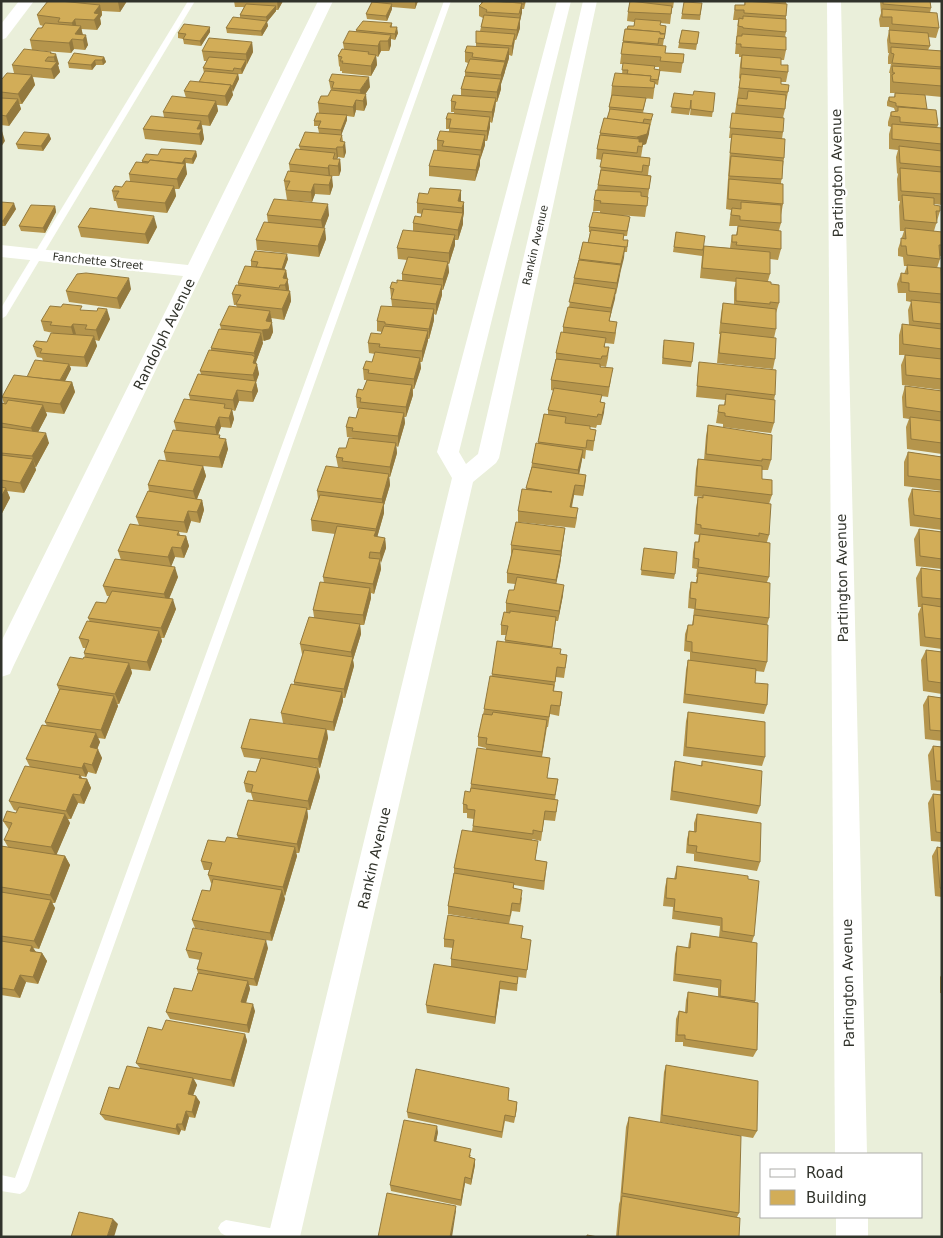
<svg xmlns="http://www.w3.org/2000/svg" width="943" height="1238" viewBox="0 0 943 1238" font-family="'DejaVu Sans',sans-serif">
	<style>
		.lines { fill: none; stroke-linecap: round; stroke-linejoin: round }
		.lane { fill: #fff; fill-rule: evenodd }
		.street { fill: #fff; fill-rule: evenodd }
		.wall { fill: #b5954c; fill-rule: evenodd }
		.shaded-wall { fill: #93793e }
		.building { fill: #d2ad58; stroke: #93793e }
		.labels { text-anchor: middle; stroke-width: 4.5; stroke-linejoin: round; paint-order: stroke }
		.far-street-label { font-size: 11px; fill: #31332b; stroke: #fff }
		.street-label { font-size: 14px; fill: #31332b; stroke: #fff }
	</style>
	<rect width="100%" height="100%" fill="#eaefda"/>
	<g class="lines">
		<g class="lane">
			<polygon points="188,1 195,1 6,316 1,319 1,308"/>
			<polygon points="444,1 451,1 28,1186 25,1191 20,1194 1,1191 1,1175 15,1178"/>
			<polygon points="226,1220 275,1229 280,1232 283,1237 226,1236 221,1233 218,1228 221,1223"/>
		</g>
		<g class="street">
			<polygon points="19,1 34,1 6,38 1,40 1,24"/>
			<polygon points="318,1 333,1 13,667 10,674 1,677 1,642 183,276 1,257 1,245 188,265"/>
			<polygon points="557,1 571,1 459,452 466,464 478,454 583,1 597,1 499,458 496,463 473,482 300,1237 268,1237 452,478 437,452"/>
			<polygon points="827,1 841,1 867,1154 835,1154"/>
			<rect x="836" y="1217" width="32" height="20"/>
		</g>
	</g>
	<g class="wall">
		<polygon points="48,1 127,1 120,12 102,11 102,15 100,18 101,24 97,30 81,29 83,35 88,45 85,50 74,49 71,53 32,50 30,40 43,26 40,25 37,15"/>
		<polygon points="234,1 283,1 278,10 276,10 276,11 267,22 268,26 262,36 227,33 226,28 240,18 240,15 244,7 235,7"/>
		<polygon points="372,1 418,1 415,9 392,7 392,9 387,21 367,19 366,14"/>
		<polygon points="481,1 526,1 524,9 522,9 520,21 520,28 516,40 515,40 512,56 509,55 509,58 501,84 501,89 497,102 496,102 495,109 492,123 490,122 490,127 487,141 485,141 485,145 480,160 480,165 475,181 429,176 429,166 442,151 437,150 437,140 449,131 449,129 446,129 446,119 454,113 454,112 451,112 451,101 461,96 461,89 465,76 465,72 468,63 465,62 465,52 476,47 476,31 480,31 481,27 483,18 479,16 479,6 481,4"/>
		<path d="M630,1H674L673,8H672L670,24L660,23V25L666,26L663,45L665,53L684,54L681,73L660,71L658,85L655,84L653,99L643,98H646L643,113L652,119L646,144L643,145L641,157L650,158L648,175L651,176L645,217L618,215L630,217L627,236H624L623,240H628L627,252H624L616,294H615L610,318V322L616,333L614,344L605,343V347H609L608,358L606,367L601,366V367L611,379L608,397L601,396V402L605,403L601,425H597L596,428L590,427V429L596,430L593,451L586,450L585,459L582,458L579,474L586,475L585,485L583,496L574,495L572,507L577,518L575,528L518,522V511L526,489L531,469L532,463L538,443L544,414H548V410L554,391L551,390V380L556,359V353L563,332V327L569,307L574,278L583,242L588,243L590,232H589V227L600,213V211H593L594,200L597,190L602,160L596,159L597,149L600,133L607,119L609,112V107L611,96L612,86L622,74L623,64H620L623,41L627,29L634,26V22L627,21L628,12ZM655,67H659V70L654,69Z"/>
		<polygon points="745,1 786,1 786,32 785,37 786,50 784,60 781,60 781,65 788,72 786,82 781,82 781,84 788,92 786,102 785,109 783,118 783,132 782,139 784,158 781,183 783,204 781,215 781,223 779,230 781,249 778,260 770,259 770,274 768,281 771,284 779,303 776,313 776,329 774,338 775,359 773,369 717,363 719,342 720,334 719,334 721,314 723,303 734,305 734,289 736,282 700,278 702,256 673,252 676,232 704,246 730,248 732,235 736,235 738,226 729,226 731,210 726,209 729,164 729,163 731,138 729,138 732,113 735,113 740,79 739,78 740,65 741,57 739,57 739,54 735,54 738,20 733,20 735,5 744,5"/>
		<polygon points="880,1 930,1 931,8 930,13 939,28 936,38 928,37 930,46 928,50 942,51 942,97 911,94 926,109 938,125 937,128 942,128 942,148 941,151 942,151 942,205 934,204 934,205 940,211 934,231 942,232 942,256 940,256 940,259 937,268 942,276 942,299 940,303 942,303 942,390 902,385 901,365 905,355 899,355 899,335 902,324 909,325 908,310 911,302 906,301 906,293 898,293 897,284 901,273 904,274 907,266 904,266 903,257 898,256 898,249 904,231 900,231 899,206 900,201 898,201 897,179 898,174 897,173 896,157 898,150 889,149 889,134 891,127 888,126 888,122 891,112 895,111 894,108 887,106 887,102 889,97 894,97 895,93 890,93 890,73 889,73 891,64 888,64 888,57 889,53 888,53 887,40 889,31 889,27 880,27 879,19 881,13"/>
		<polygon points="702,3 700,20 681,19 682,14"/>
		<polygon points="392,23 392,27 398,33 395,40 391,39 391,45 389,51 381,51 378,57 376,56 377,65 371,76 342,73 342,71 340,71 340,67 339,66 338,56 344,49 343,43 356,31 356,30"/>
		<polygon points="682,30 699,32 696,50 678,48"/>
		<polygon points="210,32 201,46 184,44 183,39 178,38 178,33"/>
		<polygon points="252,42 253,52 242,74 235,74 238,74 239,79 232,92 233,95 227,106 217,105 218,111 210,126 202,125 204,139 201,145 145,139 143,129 164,117 163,112 186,98 184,91 199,82 204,73 203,68 207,61 204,61 202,51"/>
		<polygon points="51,52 59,64 58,65 60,72 54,79 33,77 35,85 22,104 19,104 21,109 9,126 1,125 1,79 14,73 12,65"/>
		<polygon points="104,57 106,62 103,65 96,65 92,70 69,68 68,63"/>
		<polygon points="329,81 370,87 365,94 367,104 364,111 356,110 354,117 347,116 347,120 341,135 342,135 343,141 346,152 344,158 338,157 337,159 340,159 341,170 339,176 330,176 333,186 330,195 315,194 312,202 287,200 284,181 290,172 289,164 300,149 299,146 319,133 318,128 319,126 314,126 314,121 319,113 318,103 328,96 331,91"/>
		<polygon points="674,93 693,95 715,93 712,117 690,115 691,105 689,115 671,113"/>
		<polygon points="49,134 51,139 43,151 18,149 16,144"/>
		<polygon points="196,151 197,156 193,164 186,163 185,165 187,174 179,189 175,189 176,196 167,213 118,208 116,201 114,201 112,191 122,187 130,181 129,174 142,162 142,161 158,155"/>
		<polygon points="461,190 461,202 464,212 463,218 463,224 458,240 455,240 455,245 449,264 448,264 449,272 443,290 442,290 442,295 436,315 434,314 434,320 429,339 428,339 422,362 420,362 421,368 414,389 413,389 413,395 406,417 404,417 405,423 398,447 396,446 397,453 390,477 389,477 390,485 384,505 384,513 377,537 385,538 386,548 380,563 381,569 374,594 371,593 371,598 364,625 360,625 361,634 353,660 354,666 345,698 343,698 343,701 334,731 327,730 328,738 320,768 311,766 318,768 320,777 310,810 307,810 308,817 299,853 296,853 297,856 285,896 284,895 285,899 272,941 195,928 192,920 210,891 212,884 211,883 208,875 209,870 204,870 201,861 225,842 238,838 237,835 253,800 251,793 246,792 244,783 256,772 260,759 244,757 241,748 308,727 283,723 281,713 294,685 294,682 303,654 302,654 300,644 314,617 313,610 324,583 323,577 335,534 312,531 311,520 318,499 317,491 343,468 338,467 336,457 346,448 353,438 347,437 346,427 356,418 359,408 357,408 356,397 363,390 367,380 364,380 363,369 372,362 375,354 369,353 368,343 381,334 382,332 377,331 377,321 392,306 390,288 397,283 402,281 402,274 407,260 398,259 397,248 413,231 413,223 421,217 422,214 417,213 417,203 428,194"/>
		<polygon points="1,202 16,209 5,226 1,226"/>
		<polygon points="55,206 56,212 45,233 21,231 19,226"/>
		<polygon points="267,215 329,215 324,228 326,239 319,257 257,250 256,240 268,223"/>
		<polygon points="78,227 157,227 148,244 81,237"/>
		<polygon points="288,259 284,269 286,270 289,289 289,291 290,291 291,301 284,320 271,318 273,332 270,339 262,341 263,343 256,362 259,374 256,382 258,391 253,402 239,401 235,411 232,410 234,419 231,428 221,427 218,435 228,449 222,468 203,466 206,476 197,499 202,500 204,510 200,523 191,521 187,533 179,532 180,535 186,536 189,546 184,558 175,557 171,566 178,577 169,598 176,609 164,638 161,638 162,641 150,671 131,669 132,673 119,704 117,704 118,706 105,739 98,738 100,742 97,749 102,758 96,774 88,772 86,777 81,776 82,778 87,779 91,788 84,804 78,803 71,819 68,819 70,823 56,855 65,856 70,865 55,903 52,903 55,908 39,949 33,948 36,952 42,953 47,961 38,984 26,982 20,998 1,995 1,846 8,847 4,840 9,830 3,821 16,813 17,811 14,810 9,801 30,767 26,759 47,726 45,722 59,690 57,685 85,657 84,653 86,648 83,648 79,638 90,622 88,618 106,603 109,596 107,596 103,586 121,560 118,551 139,525 136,517 149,491 148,485 166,461 164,452 176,430 174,422 190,399 189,395 201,374 200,371 211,351 211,348 221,329 220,325 237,307 236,305 234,305 232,294 238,285 238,283 251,266 251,261"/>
		<polygon points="131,289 120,309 69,302 66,291"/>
		<polygon points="84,310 110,319 99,341 95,340 97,346 87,367 70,366 71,369 65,381 72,382 75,392 64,414 46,412 47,415 38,432 49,443 36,467 35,467 36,470 24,493 7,491 10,498 1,515 1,403 4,404 2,397 27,377 43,361 42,358 37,357 33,346 47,342 53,333 44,331 41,321"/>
		<polygon points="663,345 692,362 691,367 662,364"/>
		<polygon points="699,362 775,395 774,400 774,423 771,433 723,427 723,424 716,423 719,405 724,405 725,400 696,397 698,372"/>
		<polygon points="905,386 942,391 942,454 907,449 906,427 909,419 903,418 902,397"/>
		<polygon points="708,425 771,460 768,470 762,470 762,479 772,495 769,504 769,535 767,542 769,577 767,582 769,618 767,625 767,662 764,672 756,671 755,683 767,705 764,714 683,703 686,670 688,660 690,660 690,652 684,651 685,634 688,625 692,625 693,619 694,609 688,608 689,592 691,582 696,582 697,577 696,577 697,569 692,568 693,552 695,542 698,542 699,535 694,534 696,508 698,497 703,497 694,496 696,469 698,459 704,460 706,436"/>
		<polygon points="908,452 942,457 942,491 904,486 904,462"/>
		<polygon points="912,489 942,492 942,530 910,526 908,499"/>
		<polygon points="565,528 560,565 556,583 563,595 558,621 556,621 552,648 560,654 567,655 566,665 564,678 556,677 554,691 562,692 559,716 550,714 548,727 547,727 542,757 547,778 558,779 555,800 557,809 555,821 544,820 541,841 532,839 537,849 535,860 547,862 544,890 514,885 514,888 522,898 520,912 512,911 509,924 530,948 526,978 518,977 517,991 500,989 495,1024 427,1013 426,1005 451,967 451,959 453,948 444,947 444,939 496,922 448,914 448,906 454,873 454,868 472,831 474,819 467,818 467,813 463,813 463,804 470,792 471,784 486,749 486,748 478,746 478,737 492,674 505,642 506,635 501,635 501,625 506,613 506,603 514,590 515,584 507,583 507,573 511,555 511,545"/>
		<polygon points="919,529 942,532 942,569 916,566 914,539"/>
		<polygon points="644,548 675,574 674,579 641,575"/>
		<polygon points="921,568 942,571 942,649 920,646 918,614 921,607 918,607 916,578"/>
		<polygon points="926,650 942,652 942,694 923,691 921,660"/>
		<polygon points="928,696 942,698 942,741 925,739 923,705"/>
		<polygon points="688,712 765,757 762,766 683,756 686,721"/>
		<polygon points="933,746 942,747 942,791 931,790 928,755"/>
		<polygon points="675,761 701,766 702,761 760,806 757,814 670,800 673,770"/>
		<polygon points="933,794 942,795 942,842 931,841 928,803"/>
		<polygon points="697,814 760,862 757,871 694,861 694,854 686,853 687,839 689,831 694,831 694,823"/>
		<polygon points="937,847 942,848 942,897 935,896 932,856"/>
		<polygon points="677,866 748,879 754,936 752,942 755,1001 757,1050 753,1057 683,1046 683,1042 675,1042 676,1019 679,1011 685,1012 686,1000 688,992 718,997 718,988 673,981 675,954 677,946 688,948 689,941 691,933 719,937 720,926 672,919 673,907 663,906 665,887 667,878 674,879"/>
		<polygon points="268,948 257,986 249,985 250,989 246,1003 255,1011 249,1033 170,1019 166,1012 192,991 198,973 197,969 200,960 189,958 186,950"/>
		<polygon points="942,974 942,993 940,993 940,977"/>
		<polygon points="162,1030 245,1034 247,1041 234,1087 194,1079 197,1085 193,1095 200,1102 195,1118 189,1117 185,1131 181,1130 179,1135 105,1120 100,1114 119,1089 140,1068 136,1063"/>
		<polygon points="666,1065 757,1131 753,1138 660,1122 664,1072"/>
		<polygon points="509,1088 508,1100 517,1102 517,1109 514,1123 505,1121 502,1138 408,1118 407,1112"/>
		<polygon points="629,1117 739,1213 737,1217 739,1237 616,1237 619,1204 620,1201 626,1127"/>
		<polygon points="438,1132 436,1141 471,1155 470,1157 475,1159 475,1165 471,1185 465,1183 461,1206 391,1191 390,1185"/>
	</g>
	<g class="shaded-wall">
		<polygon points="119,1 127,1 120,12 118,2"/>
		<polygon points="277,1 283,1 278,10"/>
		<polygon points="415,1 418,1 415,9"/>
		<polygon points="522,3 522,13 520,21 520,28 516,40 517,30"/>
		<polygon points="392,4 392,9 387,21 386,16"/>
		<polygon points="100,5 102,15 100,18 101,24 97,30 94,20 94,13"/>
		<polygon points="276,6 276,11 267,22 268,26 262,36 261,31 267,21 266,17"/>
		<polygon points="75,19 77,29 74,33 72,23"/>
		<polygon points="81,26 83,36 75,34"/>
		<polygon points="210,27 210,32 201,46 200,41"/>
		<polygon points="397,27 398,33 395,40 395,34"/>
		<polygon points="515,34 514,44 512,56 512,46"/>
		<polygon points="86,35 88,45 85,50 83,40"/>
		<polygon points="391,35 391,45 389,51 388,41"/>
		<polygon points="72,39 74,49 71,53 69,43"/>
		<polygon points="380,41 381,51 378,57 378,46"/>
		<polygon points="252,42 253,52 247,64 246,54"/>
		<polygon points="509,48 509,58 505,71 505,61"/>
		<polygon points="56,54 59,64 58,65 60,72 54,79 51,69 55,64 54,57"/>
		<polygon points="376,55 377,65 371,76 371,66"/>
		<polygon points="104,57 106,62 103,65 102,60"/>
		<polygon points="95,60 96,65 92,70 91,65"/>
		<polygon points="246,60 246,65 242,74 241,69"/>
		<polygon points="505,62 505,72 501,84 501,89 497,102 497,92 501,80 501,75"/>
		<polygon points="238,74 239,79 233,92 232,87"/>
		<polygon points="32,75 35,85 22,104 18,94"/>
		<polygon points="369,77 370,87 361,101 360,90"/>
		<polygon points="231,85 233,95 227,106 225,96"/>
		<polygon points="366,94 367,104 364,111 363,101"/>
		<polygon points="496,98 495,109 492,123 492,112"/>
		<polygon points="18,99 21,109 9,126 6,116"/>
		<polygon points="356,100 356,110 354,117 353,107"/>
		<polygon points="216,101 218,111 210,126 208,116"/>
		<polygon points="347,115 347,120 341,136 341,130"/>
		<polygon points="490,117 490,127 487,141 487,131"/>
		<polygon points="201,121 204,139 201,145 199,134 197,129"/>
		<polygon points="650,124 649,134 646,144 643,145 641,157 643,145 636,147 637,137"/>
		<polygon points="2,131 5,141 1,147 1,132"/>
		<polygon points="49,134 51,139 43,151 41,146"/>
		<polygon points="485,135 485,145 480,160 481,150"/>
		<polygon points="345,142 346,152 344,158 343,147"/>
		<polygon points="337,147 338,157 337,159 336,149"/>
		<polygon points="196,151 197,156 193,164 192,159"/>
		<polygon points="480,155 480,165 475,181 476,170"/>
		<polygon points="185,158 187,174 179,189 177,179 181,165"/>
		<polygon points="340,159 341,170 339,176 338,166"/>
		<polygon points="329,165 330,175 329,179 328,168"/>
		<polygon points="332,176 333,186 330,195 329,185"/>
		<polygon points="314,184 315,194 312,202 311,192"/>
		<polygon points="174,186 176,196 167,213 165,203"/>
		<polygon points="461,190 461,200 459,208 458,201"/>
		<polygon points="464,202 464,212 463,218 463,224 458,240 458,230 462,214 462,208"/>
		<polygon points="14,203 16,209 5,226 3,221"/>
		<polygon points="328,204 329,215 323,231 321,220"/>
		<polygon points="55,206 56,212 45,233 43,228"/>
		<polygon points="154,216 157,227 148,244 145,234"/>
		<polygon points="325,228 326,239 319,257 318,246"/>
		<polygon points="455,235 455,245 449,264 449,253"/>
		<polygon points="625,247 624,258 620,274 621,264"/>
		<polygon points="287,254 288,259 281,279 280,273"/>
		<polygon points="448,262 449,272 443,290 443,279"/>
		<polygon points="621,265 620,275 616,294 617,283"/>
		<polygon points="286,270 289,289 287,296 285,285 283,278"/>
		<polygon points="129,278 131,289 120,309 117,298"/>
		<polygon points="442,285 442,295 436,315 436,304"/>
		<polygon points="616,289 615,299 610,318 611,308"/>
		<polygon points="290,291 291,301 284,320 282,309"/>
		<polygon points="107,309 110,319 99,341 96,330"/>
		<polygon points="434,309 434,320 429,339 429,329"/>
		<polygon points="270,311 272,321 270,325 272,322 273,332 270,339 264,341 262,330"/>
		<polygon points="73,324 76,334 74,338 71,327"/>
		<polygon points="428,331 428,341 422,362 422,351"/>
		<polygon points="261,333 263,343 256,362 257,366 257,364 259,374 256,382 258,391 253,402 252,392 255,384 253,375 253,363 255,358 254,353"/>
		<polygon points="94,336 97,346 87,367 84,357"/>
		<polygon points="420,358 421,368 414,389 414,379"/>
		<polygon points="69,364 71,369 61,389 59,383"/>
		<polygon points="72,382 75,392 64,414 60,404"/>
		<polygon points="412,385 413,395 406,417 406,407"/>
		<polygon points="237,390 239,401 235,411 233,400"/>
		<polygon points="605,403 604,413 601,425 602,415"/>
		<polygon points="43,405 47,415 35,438 31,428"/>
		<polygon points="232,409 234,419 231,428 229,418"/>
		<polygon points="404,413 405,423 398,447 398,436"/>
		<polygon points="219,417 221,427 217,437 215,427"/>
		<polygon points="46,433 49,443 36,467 32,456"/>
		<polygon points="226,439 228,449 222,468 219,457"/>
		<polygon points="396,443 397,453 390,477 390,467"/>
		<polygon points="583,450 582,460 578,480 578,470"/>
		<polygon points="33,459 36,470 24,493 20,483"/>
		<polygon points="203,466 206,476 196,501 193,491"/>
		<polygon points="389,474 390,485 384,505 384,513 377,538 374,536 376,531 376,529 382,507 382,499"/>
		<polygon points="586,475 585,485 583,496 584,486"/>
		<polygon points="575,485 574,495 569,517 570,507"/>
		<polygon points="6,488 10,498 1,515 1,497"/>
		<polygon points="202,500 204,510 200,523 197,512"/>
		<polygon points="188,511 191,521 187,533 184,522"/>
		<polygon points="565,528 560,565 555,590 556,580"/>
		<polygon points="186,536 189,546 184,558 181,548"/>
		<polygon points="385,538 386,548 381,563 380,553"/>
		<polygon points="172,547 175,557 171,567 168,557"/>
		<polygon points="380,559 381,569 374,594 373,584"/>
		<polygon points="175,567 178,577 167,604 164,594"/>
		<polygon points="564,585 563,595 558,621 559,611"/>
		<polygon points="370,588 371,598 364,625 363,615"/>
		<polygon points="173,599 176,609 164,638 161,628"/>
		<polygon points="360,624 361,634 353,660 354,666 345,698 344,689 352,658 351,652"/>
		<polygon points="159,631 162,641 150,671 147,662"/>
		<polygon points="129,663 132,673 119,704 115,694"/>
		<polygon points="342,692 343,701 334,731 333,722"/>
		<polygon points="114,696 118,706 105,739 101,730"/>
		<polygon points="547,720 546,729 541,761 542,752"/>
		<polygon points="326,729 328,738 320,768 318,759"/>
		<polygon points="96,733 100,742 94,757 90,747"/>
		<polygon points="98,749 102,758 96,774 92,765"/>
		<polygon points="84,763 88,772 86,777 82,768"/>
		<polygon points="318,768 320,777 310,810 308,801"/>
		<polygon points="80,775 85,784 87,779 91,788 84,804 80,795 79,778"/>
		<polygon points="73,794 78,803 71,819 66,811"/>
		<polygon points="307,808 308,817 299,853 297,844"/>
		<polygon points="65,814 70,823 56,856 51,847"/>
		<polygon points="295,847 297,856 285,896 283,887"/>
		<polygon points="65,856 70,865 55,903 50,895"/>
		<polygon points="282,890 285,899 272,941 270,933"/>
		<polygon points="51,900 55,908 39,949 34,941"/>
		<polygon points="266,940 268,948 257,986 254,979"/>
		<polygon points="32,946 37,954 30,951"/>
		<polygon points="42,953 47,961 38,984 33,977"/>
		<polygon points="20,975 26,982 20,998 14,990"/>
		<polygon points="248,981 250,989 244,1009 241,1002"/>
		<polygon points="500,981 500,989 495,1024 495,1017"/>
		<polygon points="253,1004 255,1011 249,1033 247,1025"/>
		<polygon points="245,1034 247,1041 234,1087 231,1080"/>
		<polygon points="193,1078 197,1085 191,1101 188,1094"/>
		<polygon points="196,1096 200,1102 195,1118 192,1112"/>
		<polygon points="186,1111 189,1117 185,1131 182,1124"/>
		<polygon points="177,1124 181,1130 179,1135 176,1129"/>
		<polygon points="437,1126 438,1132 435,1147 434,1141"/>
		<polygon points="475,1159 475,1165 471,1185 471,1179"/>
		<polygon points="465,1177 465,1183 461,1206 461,1200"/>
		<polygon points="456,1206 456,1211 452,1237 450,1237"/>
		<polygon points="113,1219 118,1224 114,1237 107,1237"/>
	</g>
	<g class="building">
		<polygon points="48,1 60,1 100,5 94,13 99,14 94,20 75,19 72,23 58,22 60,18 37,15"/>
		<polygon points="484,1 522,3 519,14 486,12 487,10 479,6"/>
		<polygon points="492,1 524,1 524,4 522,4 522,3"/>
		<polygon points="630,1 672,6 671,14 628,12"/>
		<polygon points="745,1 787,4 786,16 744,13 744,10 735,10 735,5 745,5"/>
		<polygon points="883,1 930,1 931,8 883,4"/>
		<polygon points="372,2 392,4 386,16 366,14"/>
		<polygon points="684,2 702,3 700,15 682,14"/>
		<polygon points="246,4 276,6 266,17 240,15"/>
		<polygon points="882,9 937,13 939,28 892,24 892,17 882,17"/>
		<polygon points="484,15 520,18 517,30 481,27"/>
		<polygon points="743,16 786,19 786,32 743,28 743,27 738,26 739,18 743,19"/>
		<polygon points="233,17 267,21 261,31 226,28"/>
		<polygon points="635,19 661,21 660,25 666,26 665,34 660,33 660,32 627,29 628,26 634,26"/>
		<polygon points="363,21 392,23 390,27 397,27 395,34 356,30"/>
		<polygon points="45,23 81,26 75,34 86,35 83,40 72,39 69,43 30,40 38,28 42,28"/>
		<polygon points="184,24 210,27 200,41 183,39 186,34 178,33"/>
		<polygon points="625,29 660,32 660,34 665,34 664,39 659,38 658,44 623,41"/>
		<polygon points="682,30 699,32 697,44 679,43"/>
		<polygon points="889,30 928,33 930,46 890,43"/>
		<polygon points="349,31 391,35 388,41 380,41 378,46 343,43"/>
		<polygon points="476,31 515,34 512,46 476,43"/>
		<polygon points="742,34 786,37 786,50 741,47 741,44 736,44 737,36 742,36"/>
		<polygon points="209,38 252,42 246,54 202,51"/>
		<polygon points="623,42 666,46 665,53 684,54 683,63 660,61 661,57 621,54"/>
		<polygon points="467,46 509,48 505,61 472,57 473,53 465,52"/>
		<polygon points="891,47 942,51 942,67 892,63 894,54 891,53"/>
		<polygon points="24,49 51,52 50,53 56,54 54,57 48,57 45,61 57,62 51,69 12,65"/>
		<polygon points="342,49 369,52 368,54 376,55 371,66 342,63 343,61 340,61 342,57 338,56"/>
		<polygon points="74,53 104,57 102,60 95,60 91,65 68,63"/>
		<polygon points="742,55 781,58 781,65 788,65 788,72 741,68"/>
		<polygon points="209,57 246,60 241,69 234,68 233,71 203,68"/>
		<polygon points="470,59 505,62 501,75 465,72"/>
		<polygon points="623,63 655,66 654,69 660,70 658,80 650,79 651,76 627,74 628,70 622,70"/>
		<polygon points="892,66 942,69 942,86 893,82 892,75 895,73 893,73"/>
		<polygon points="205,71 238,74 232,87 231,85 199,82"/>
		<polygon points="7,73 32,75 18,94 1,92 1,79 2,79"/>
		<polygon points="615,73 651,76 650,81 655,82 654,88 612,86"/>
		<polygon points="332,74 369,77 360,90 332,88 334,82 329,81"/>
		<polygon points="741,74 781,78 781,84 789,85 788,92 739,88"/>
		<polygon points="465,76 501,79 497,92 461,89"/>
		<polygon points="190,81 231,85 225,96 184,91"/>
		<polygon points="331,90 366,94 363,101 356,100 353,107 318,103 321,96 328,96"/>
		<polygon points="694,91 715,93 713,112 691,109 691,100 690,109 671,107 674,93 693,95"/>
		<polygon points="748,91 786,95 785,109 737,105 738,98 747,99"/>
		<polygon points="895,93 925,95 927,109 896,106 896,103 889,101 889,97 895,97"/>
		<polygon points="453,95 496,98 492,112 454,109 456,102 451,101"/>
		<polygon points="612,95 646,98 643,110 609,107"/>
		<polygon points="172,96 216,101 208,116 163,112"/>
		<polygon points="1,98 18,99 6,116 1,115"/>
		<polygon points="898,107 936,110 938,125 900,122 900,117 891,116 891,112 898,111"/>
		<polygon points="610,109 653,114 651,120 644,119 643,123 607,119"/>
		<polygon points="317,113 347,115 341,130 318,128 321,121 314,121"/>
		<polygon points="448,113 490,117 487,131 449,128 451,119 446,119"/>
		<polygon points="732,113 784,118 783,132 730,128"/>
		<polygon points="151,116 201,121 197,129 202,129 199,134 143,129"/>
		<polygon points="604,118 650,124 647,134 637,137 600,133"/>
		<polygon points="892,124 942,128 942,144 892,139"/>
		<polygon points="440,131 485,135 481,150 442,146 444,141 437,140"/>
		<polygon points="24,132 49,134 41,146 16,144"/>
		<polygon points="305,132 342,135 340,141 345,142 343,147 337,147 336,149 299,146"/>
		<polygon points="732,134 785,139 784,158 730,153"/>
		<polygon points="600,135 639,139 639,142 643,142 642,147 638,146 637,153 597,149"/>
		<polygon points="899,146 942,151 942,167 900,163"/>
		<polygon points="161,149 196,151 192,159 185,158 182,163 150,160 149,162 142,161 146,154 158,155"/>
		<polygon points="296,149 335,153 333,159 340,159 338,166 329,165 328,168 289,164"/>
		<polygon points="434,150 480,155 476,170 429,166"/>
		<polygon points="603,153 650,158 649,166 643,165 642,172 600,167"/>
		<polygon points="731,156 783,161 782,179 729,176"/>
		<polygon points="150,160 185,164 177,179 129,174 136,162 148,163"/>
		<polygon points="900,168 942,172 942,194 901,191"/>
		<polygon points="601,170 651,176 649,189 598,185"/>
		<polygon points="288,171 332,176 329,185 314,184 311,192 286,190 290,181 284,181"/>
		<polygon points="729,179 783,184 783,204 728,199"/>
		<polygon points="126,181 174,186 165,203 115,198 119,191 112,191 115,186 122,187"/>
		<polygon points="430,188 461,190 458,201 464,202 462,208 417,203 419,193 428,194"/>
		<polygon points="596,190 641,192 641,196 648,197 647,206 600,203 601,201 594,200"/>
		<polygon points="902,195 934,198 934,205 940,206 940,211 936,211 937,223 904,220"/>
		<polygon points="274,199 328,204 321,220 267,215"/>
		<polygon points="1,202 14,203 3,221 1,221"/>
		<polygon points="741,202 781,205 781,223 740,220 740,216 731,215 732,208 741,209"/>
		<polygon points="31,205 55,206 43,228 19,226"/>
		<polygon points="90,208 154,216 145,234 78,227"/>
		<polygon points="423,209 463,213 458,230 413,223 415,216 421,217"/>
		<polygon points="593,212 627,216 630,217 627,231 589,227"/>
		<polygon points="264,222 325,228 318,246 256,240"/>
		<polygon points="738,226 781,231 781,249 736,245 737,242 732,242 732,235 737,235"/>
		<polygon points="905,228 942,232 942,245 939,245 940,259 907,255 906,246 901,246 901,238 906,239"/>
		<polygon points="403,230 455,235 449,253 397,248"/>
		<polygon points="591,230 624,234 623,240 628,240 627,247 588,243"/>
		<polygon points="676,232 705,236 703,250 704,246 703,250 674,247"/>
		<polygon points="583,242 625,247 621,264 579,259"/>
		<polygon points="704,246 770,252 770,274 702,268"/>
		<polygon points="255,251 287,254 282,269 256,267 258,262 251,261"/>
		<polygon points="408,257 448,262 443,279 402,274"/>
		<polygon points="579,260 621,265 617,283 574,278"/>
		<polygon points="907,265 941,268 942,294 909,291 909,283 901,282 901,273 908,274"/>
		<polygon points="245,266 286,270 283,278 288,279 285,285 280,285 279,288 238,283"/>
		<polygon points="86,273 129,278 117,298 66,291 77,274"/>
		<polygon points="736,278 771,282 771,284 779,285 779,303 770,302 770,304 736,301"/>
		<polygon points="397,280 442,285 436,304 391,299 394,289 390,288 392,282 397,283"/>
		<polygon points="574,283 616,289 611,308 569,302"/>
		<polygon points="236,285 290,291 282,309 236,304 241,295 232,294"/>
		<polygon points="911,300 942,303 942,324 913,321"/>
		<polygon points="723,303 776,309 776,329 721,323"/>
		<polygon points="63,304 82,306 80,310 97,311 98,308 107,309 96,330 85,329 87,325 73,324 71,327 50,325 52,322 41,321 50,306 61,307"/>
		<polygon points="229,306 270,311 266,321 272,322 269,329 262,330 220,325"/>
		<polygon points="381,306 434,309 429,329 385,324 385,322 377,321"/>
		<polygon points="568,307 611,312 609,321 617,322 615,333 563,327"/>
		<polygon points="902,324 942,329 942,349 903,344"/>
		<polygon points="384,326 428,331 422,351 379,347 380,344 368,343 371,333 381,334"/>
		<polygon points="219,329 261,333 254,353 211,348"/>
		<polygon points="561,332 606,338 604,347 609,347 607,356 602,356 601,359 556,353"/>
		<polygon points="721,332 776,338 775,359 719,353"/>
		<polygon points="51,333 94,336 84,357 40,353 42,349 33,346 36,341 47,342"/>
		<polygon points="664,340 694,343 692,362 663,358"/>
		<polygon points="209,350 252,355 255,357 253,363 257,364 253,375 200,371"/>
		<polygon points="375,352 420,358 414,379 368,373 369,370 363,369 366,361 372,362"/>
		<polygon points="905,355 942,359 942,379 906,375"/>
		<polygon points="556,359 600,364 600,367 613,368 609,387 551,380"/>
		<polygon points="35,360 69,364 60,380 27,377"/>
		<polygon points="699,362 776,370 775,395 697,386"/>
		<polygon points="198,374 256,381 252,392 237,390 233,400 189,395"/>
		<polygon points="14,375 72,382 60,404 2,397"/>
		<polygon points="367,380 412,385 406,407 360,402 361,398 356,397 358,389 363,390"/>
		<polygon points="905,386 942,391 942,412 906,407"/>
		<polygon points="554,388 602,395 600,402 605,403 602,415 598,414 597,417 548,410"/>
		<polygon points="726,394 775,400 774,423 725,416 725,413 718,412 719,405 725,405"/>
		<polygon points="184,399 225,404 224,408 232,409 229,418 219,417 215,427 174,422"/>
		<polygon points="8,400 43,405 31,428 1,423 1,403 6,404"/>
		<polygon points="359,408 404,413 398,436 352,431 353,428 346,427 349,417 356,418"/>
		<polygon points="544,414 566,417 565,423 590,426 590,429 596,430 594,441 587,440 586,448 538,442"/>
		<polygon points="910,417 942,421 942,443 911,439"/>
		<polygon points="708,425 772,435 771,460 762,459 762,461 706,454"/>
		<polygon points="1,427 46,433 32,456 1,453"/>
		<polygon points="173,430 220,435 219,438 226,439 219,457 164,452"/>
		<polygon points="349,438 396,443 390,467 342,461 343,458 336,457 339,448 346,448"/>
		<polygon points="536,443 583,450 578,470 532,463"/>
		<polygon points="908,452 942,457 942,480 908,476"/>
		<polygon points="1,455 33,459 20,483 1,480"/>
		<polygon points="698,459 762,466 762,479 772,480 772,495 696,486"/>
		<polygon points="159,460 203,466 193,491 148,485"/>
		<polygon points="326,466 389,474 382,499 317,491"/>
		<polygon points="532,467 586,475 584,486 575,485 570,507 578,508 576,518 518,511 522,489 552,492 526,488"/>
		<polygon points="1,487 6,488 1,497"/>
		<polygon points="912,489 942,492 942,519 914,515"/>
		<polygon points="148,491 202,500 197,512 188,511 184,522 136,517"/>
		<polygon points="320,495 384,503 376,529 311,520"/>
		<polygon points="703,495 771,504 769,535 759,533 759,536 701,528 701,525 696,524 698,497 703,498"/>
		<polygon points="516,522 565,528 561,551 511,545"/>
		<polygon points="130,524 179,531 177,535 186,536 181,548 172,547 168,557 118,551"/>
		<polygon points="337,526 376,531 374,536 385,538 380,553 370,552 369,558 380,559 373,584 323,577"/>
		<polygon points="919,529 942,532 942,559 920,556"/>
		<polygon points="700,534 770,543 769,577 698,567 699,559 694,558 695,542 699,542"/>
		<polygon points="644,548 677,552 675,574 641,570"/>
		<polygon points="513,549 561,555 556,580 507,573"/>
		<polygon points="115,559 175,567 164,594 103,586"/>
		<polygon points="921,568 942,571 942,599 922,597"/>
		<polygon points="698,573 770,583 769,618 695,609 696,599 690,598 691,582 697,583"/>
		<polygon points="517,577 564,585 559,611 506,603 509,590 514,590"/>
		<polygon points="320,582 370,588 363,615 313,610"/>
		<polygon points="112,591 173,599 161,628 88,618 96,602 106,603"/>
		<polygon points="922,604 942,607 942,639 925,637"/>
		<polygon points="510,611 556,617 552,647 505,640 508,626 501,625 504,612 510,613"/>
		<polygon points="694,615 768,625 767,662 692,652 692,642 686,641 688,625 693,625"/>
		<polygon points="309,617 360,624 351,652 300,644"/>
		<polygon points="87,621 159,631 147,662 84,653 89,640 79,638"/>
		<polygon points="497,641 561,649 560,654 567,655 565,668 557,667 555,682 492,674"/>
		<polygon points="304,650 353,657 344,689 294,682"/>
		<polygon points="926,650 942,652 942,683 928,681"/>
		<polygon points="70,657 83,659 84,657 129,663 115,694 57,685"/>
		<polygon points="688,660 756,669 755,683 768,684 767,705 685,694"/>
		<polygon points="490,676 554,685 553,691 562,692 560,706 551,705 549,717 484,709"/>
		<polygon points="291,684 342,692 333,722 281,713"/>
		<polygon points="60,689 114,696 101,730 45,722"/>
		<polygon points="928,696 942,698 942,731 930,730"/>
		<polygon points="493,712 547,720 542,752 486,744 487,738 478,737 483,714 492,715"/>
		<polygon points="688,712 765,722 765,757 686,747"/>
		<polygon points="250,719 326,729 318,759 241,748"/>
		<polygon points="42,725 96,733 90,747 98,749 92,765 84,763 82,768 26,759"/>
		<polygon points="933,746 942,747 942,781 936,781"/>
		<polygon points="477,748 550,758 547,778 558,779 555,795 471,784"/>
		<polygon points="261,758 318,768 308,801 251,792 253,785 244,783 248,771 256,772"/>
		<polygon points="675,761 702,766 702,761 762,771 760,806 672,791"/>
		<polygon points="25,766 80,775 79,778 87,779 80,795 73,794 66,811 9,801"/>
		<polygon points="471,788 558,800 556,812 545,811 542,832 533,830 533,834 473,826 475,810 467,809 467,805 463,804 465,791 470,792"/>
		<polygon points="933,794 942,795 942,833 936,832"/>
		<polygon points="248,800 307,808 297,844 237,835"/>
		<polygon points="19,807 65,814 51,847 4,840 12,823 3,821 7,811 16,813"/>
		<polygon points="697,814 761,823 760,862 696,852 697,846 688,845 689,831 696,832"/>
		<polygon points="462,830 538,841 535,860 547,862 544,881 454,868"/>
		<polygon points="227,837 295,847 283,887 208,875 212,863 201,861 208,840 225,842"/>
		<polygon points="1,846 65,856 50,895 1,887"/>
		<polygon points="937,847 942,848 942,888 940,888"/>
		<polygon points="677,866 748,876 748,879 759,881 754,936 722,931 722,918 674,911 675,899 666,898 667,878 676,879"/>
		<polygon points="454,873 514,883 513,888 522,890 520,904 512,903 510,916 448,906"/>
		<polygon points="213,879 282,890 270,933 192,920 202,890 210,891"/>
		<polygon points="1,892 51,900 34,941 1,936"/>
		<polygon points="448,915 523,926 521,938 531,940 527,970 451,959 454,940 444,939"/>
		<polygon points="193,928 266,940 254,979 197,969 202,953 186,950"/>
		<polygon points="691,933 757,943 755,1001 720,996 721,980 675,974 677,946 690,948"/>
		<polygon points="1,941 32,946 30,951 42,953 33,977 20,975 14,990 1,988"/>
		<polygon points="434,964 518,977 517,984 500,981 495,1017 426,1005"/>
		<polygon points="198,973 248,981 241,1002 253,1004 247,1025 166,1012 174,988 192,991"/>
		<polygon points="688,992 758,1003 757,1050 685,1039 685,1035 677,1035 679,1011 687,1013"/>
		<polygon points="166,1020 245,1034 231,1080 136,1063 148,1027 162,1030"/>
		<polygon points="666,1065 758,1081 757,1131 662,1115"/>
		<polygon points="127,1066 193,1078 188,1094 196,1096 192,1112 186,1111 182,1124 177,1124 176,1129 100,1114 109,1087 119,1089"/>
		<polygon points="416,1069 509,1088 508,1100 517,1102 515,1117 505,1115 502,1132 407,1112"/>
		<polygon points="629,1117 741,1136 739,1213 622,1193"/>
		<polygon points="404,1120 437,1126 434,1141 471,1149 469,1157 475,1159 471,1179 465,1177 461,1200 390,1185"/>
		<polygon points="387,1193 456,1206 450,1237 378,1237"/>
		<polygon points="622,1196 740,1218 739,1237 618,1237"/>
		<polygon points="79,1212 113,1219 107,1237 71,1237"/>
		<polygon points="587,1235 598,1237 587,1237"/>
	</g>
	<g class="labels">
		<g class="far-street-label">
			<text transform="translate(535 245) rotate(-77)" y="4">Rankin Avenue</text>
			<text transform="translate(98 261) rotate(6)" y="4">Fanchette Street</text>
		</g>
		<g class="street-label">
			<text transform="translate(837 173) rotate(-91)" y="5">Partington Avenue</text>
			<text transform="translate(164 334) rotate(-64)" y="5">Randolph Avenue</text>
			<text transform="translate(842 578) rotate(-91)" y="5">Partington Avenue</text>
			<text transform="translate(374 858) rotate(-77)" y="5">Rankin Avenue</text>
			<text transform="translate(848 983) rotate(-91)" y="5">Partington Avenue</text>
		</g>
	</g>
	<rect width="943" height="1238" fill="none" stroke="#31332b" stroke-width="5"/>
	<rect x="760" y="1153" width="162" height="65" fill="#ffffff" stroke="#adadaa"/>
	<rect x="770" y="1169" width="25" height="8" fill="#ffffff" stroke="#adadaa"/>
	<text x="806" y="1178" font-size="15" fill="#31332b">Road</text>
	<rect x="770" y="1190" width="25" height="15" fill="#d2ad58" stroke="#adadaa"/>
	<text x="806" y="1203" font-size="15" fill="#31332b">Building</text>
</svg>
